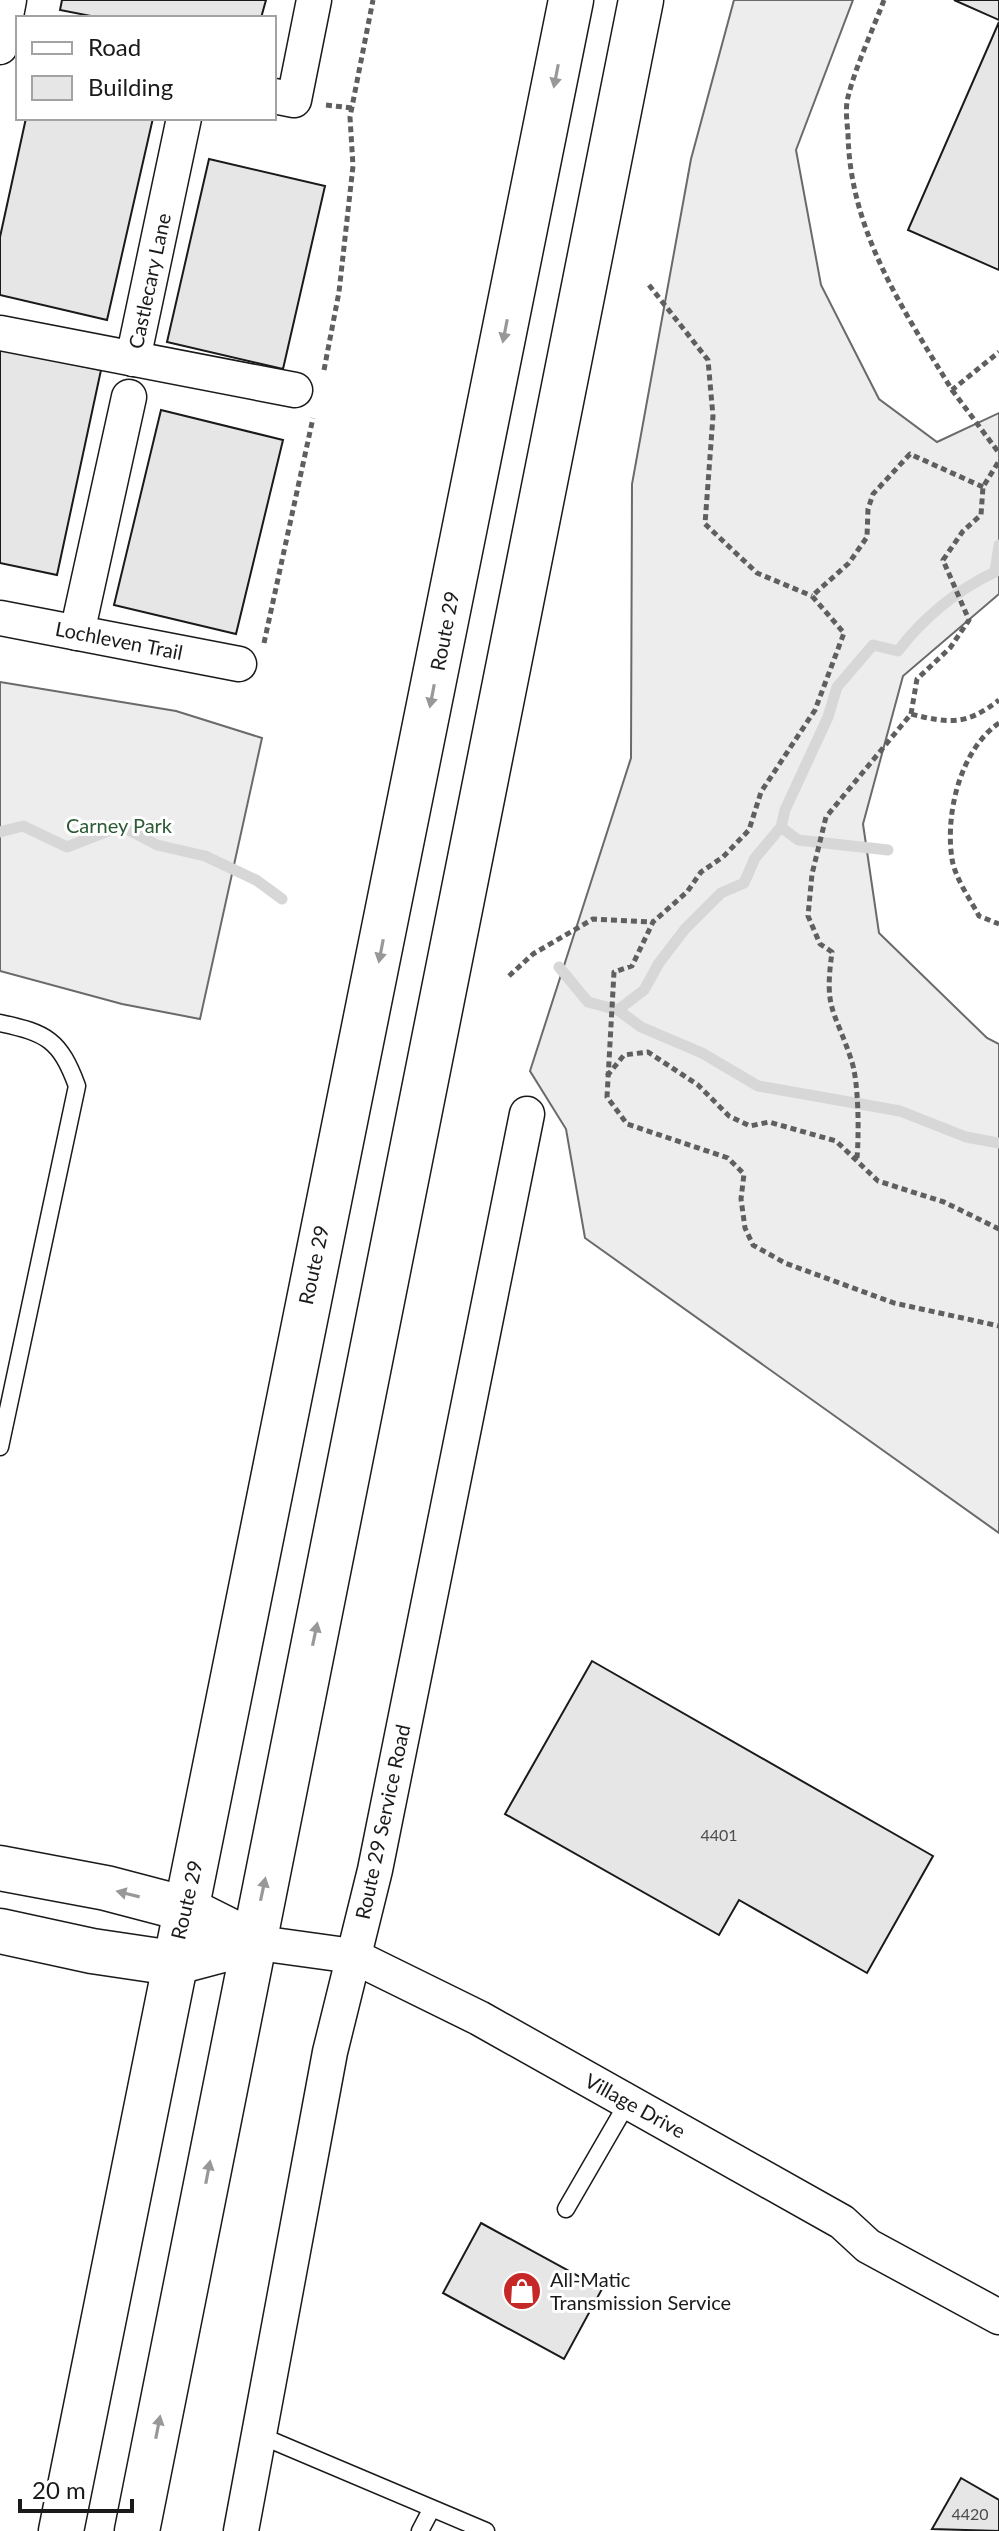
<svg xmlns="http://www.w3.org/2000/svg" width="999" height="2531" viewBox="0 0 999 2531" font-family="Lato,sans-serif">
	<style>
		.built { fill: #ededed; stroke: #6a6a6a; stroke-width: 2 }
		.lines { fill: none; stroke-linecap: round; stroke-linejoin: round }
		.stream { stroke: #d7d7d7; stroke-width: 11 }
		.building { fill: #e6e6e6; stroke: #1a1a1a; stroke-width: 2 }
		.service-casing { stroke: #1a1a1a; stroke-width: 19 }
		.minor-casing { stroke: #1a1a1a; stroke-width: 37 }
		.secondary-casing { stroke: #1a1a1a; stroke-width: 47 }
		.primary-casing { stroke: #1a1a1a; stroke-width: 47 }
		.path { stroke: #5f5f5f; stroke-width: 5; stroke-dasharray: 6 4; stroke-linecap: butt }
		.service { stroke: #fff; stroke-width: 16 }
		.minor { stroke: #fff; stroke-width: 34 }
		.secondary { stroke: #fff; stroke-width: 44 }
		.primary { stroke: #fff; stroke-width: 44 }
		.oneway { fill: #989898 }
		.labels { text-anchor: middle; stroke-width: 6; stroke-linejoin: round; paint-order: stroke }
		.number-label { font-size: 16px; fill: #4d4d4d }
		.street-label { font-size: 20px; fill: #1a1a1a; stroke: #fff }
		.park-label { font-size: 20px; fill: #2b5a34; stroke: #fff }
		.poi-label { font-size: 20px; fill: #1a1a1a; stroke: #fff; text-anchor: start }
	</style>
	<rect width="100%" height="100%" fill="#fff"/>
	<g class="built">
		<polygon points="734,0 853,0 796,150 821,285 879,399 937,442 999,413 999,594 903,676 863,824 879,933 987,1038 999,1044 999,1533 585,1238 566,1129 530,1071 631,758 632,484 691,159"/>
		<polygon points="0,682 176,711 262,738 200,1019 122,1004 0,971"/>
	</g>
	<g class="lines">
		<g class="stream">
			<polyline points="781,827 798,840 888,850"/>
			<polyline points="0,832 23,826 67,847 121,826 157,845 205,856 256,880 282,899"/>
			<path d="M559,967L588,1002L618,1010L644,990L659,963L685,929L721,893L744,883L755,858L781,827L785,810L828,717L837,687L873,645L898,651C923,618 958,589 995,572L999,545"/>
			<polyline points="618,1010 641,1027 702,1053 758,1086 900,1111 966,1137 999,1143"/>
		</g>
	</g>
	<g class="building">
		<polygon points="62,0 266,0 261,18 101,18 60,10"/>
		<polygon points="954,0 999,0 999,20"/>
		<polygon points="999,22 999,270 908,230"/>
		<polygon points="26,118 153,118 107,320 0,295 0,237"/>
		<polygon points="209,159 325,186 283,369 167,342"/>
		<polygon points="0,349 101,370 57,575 0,563"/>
		<polygon points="161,410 283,440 236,634 114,605"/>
		<polygon points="592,1661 933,1856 867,1973 739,1900 719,1935 505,1814"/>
		<polygon points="481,2223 602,2289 564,2359 443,2293"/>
		<polygon points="961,2478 999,2500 999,2531 932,2529"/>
	</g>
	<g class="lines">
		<g class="service-casing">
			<g id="service">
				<path d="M0,1023C47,1033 60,1040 77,1086L0,1447"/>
				<polyline points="566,2209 628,2102"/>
				<polyline points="259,2435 486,2531"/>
				<polyline points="420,2531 431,2510"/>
			</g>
		</g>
		<g class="minor-casing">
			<g id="minor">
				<polyline points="0,47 9,0"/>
				<polyline points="274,96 294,100 314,0"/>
				<polyline points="0,333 295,390"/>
				<polyline points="133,359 184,118"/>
				<polyline points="0,618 239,664"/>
				<polyline points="77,633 129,397"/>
				<polyline points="252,1942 353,1956 479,2018 842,2222 868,2246 999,2317"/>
				<polyline points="241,2531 330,2052 375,1870 527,1114"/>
			</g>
		</g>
		<g class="secondary-casing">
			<g id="secondary">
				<polyline points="0,1868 106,1888 186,1909 252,1942"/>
				<polyline points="0,1931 92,1951 173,1963 252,1942"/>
			</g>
		</g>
		<g class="primary-casing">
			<g id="primary">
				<path d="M61,2531C227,1687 402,844 571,0"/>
				<polyline points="137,2531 641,0"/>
			</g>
		</g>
		<g class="path">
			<path d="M884,0C872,32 856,65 848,97C845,108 847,122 848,134C850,232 903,309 952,390L999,352"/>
			<polyline points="326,105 352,108"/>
			<polyline points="649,285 708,360 713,416 705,524 757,573 812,596"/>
			<polyline points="324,370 339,292 353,166 350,117 373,0"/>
			<polyline points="952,390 999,453"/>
			<polyline points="983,487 910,454 873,494 868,509 867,537 849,563 812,596 844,633 815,710 761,792 749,830 723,857 701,872 687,892 653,922 632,966 614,972 607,1097 627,1124 728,1158 744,1174 741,1199 745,1228 753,1245 785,1263 894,1303 999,1326"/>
			<polyline points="264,643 313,418"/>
			<polyline points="911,714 917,679 950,648 969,620 943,560 963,531 981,515 983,487 999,461"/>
			<path d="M999,723C960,750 945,814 952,859C955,878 970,899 979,916L999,924"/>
			<polyline points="509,976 533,954 593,919 653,922"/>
			<polyline points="607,1076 624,1055 648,1052 698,1085 729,1116 750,1126 769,1122 836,1141 878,1181 944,1202 999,1229"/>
			<path d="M857,1158C859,1134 859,1081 851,1059C834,1008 824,1010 832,952L820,944L808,916L812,874L826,817L911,714C950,724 967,725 999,700"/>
		</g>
		<use href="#service" class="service"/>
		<use href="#minor" class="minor"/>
		<use href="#secondary" class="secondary"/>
		<use href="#primary" class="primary"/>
	</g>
	<defs><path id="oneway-solid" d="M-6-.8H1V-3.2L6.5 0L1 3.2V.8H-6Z" transform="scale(2)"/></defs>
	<g class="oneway">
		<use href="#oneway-solid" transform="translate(556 76) rotate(101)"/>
		<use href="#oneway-solid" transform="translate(505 331) rotate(101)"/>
		<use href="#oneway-solid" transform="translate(432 696) rotate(101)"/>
		<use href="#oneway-solid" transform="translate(381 951) rotate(101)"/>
		<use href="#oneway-solid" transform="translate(315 1634) rotate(-78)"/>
		<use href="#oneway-solid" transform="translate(263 1889) rotate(-78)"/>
		<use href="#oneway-solid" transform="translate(128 1894) rotate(-166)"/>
		<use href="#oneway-solid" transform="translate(208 2172) rotate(-79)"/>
		<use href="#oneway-solid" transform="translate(158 2427) rotate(-79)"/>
	</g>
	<defs>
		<g id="shop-disc" transform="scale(2)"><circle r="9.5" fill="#c62828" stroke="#fff"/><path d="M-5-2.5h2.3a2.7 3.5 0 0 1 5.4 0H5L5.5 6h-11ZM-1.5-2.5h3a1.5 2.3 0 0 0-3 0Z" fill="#fff"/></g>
	</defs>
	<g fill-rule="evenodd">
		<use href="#shop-disc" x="522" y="2291"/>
	</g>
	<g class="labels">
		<g class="number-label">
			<text x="719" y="1841">4401</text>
			<text x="970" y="2520">4420</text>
		</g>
		<g class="street-label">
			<text transform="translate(150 281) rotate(-78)" y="7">Castlecary Lane</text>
			<text transform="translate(445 631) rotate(-79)" y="7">Route 29</text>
			<text transform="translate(119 641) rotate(11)" y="7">Lochleven Trail</text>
			<text transform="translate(314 1265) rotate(-78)" y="7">Route 29</text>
			<text transform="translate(383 1822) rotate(-78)" y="7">Route 29 Service Road</text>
			<text transform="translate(187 1900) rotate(-77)" y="7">Route 29</text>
			<text transform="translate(635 2106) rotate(29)" y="7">Village Drive</text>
		</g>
		<g class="park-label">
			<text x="119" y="833">Carney Park</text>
		</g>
		<g class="poi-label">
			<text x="550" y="2287">All-Matic<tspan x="550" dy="23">Transmission Service</tspan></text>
		</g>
	</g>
	<rect x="16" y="16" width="260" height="104" fill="#ffffff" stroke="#a3a3a3" stroke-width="2"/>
	<rect x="32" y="42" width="40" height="12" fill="#ffffff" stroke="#a3a3a3" stroke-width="2"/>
	<text x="88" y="56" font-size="24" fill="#1a1a1a">Road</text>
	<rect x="32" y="76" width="40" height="24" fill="#e6e6e6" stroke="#a3a3a3" stroke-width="2"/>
	<text x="88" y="96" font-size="24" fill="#1a1a1a">Building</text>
	<path d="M20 2499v12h112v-12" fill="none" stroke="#1a1a1a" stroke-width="4"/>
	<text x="32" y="2499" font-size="24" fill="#1a1a1a" stroke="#ffffff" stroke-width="6" paint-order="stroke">20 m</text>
</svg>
